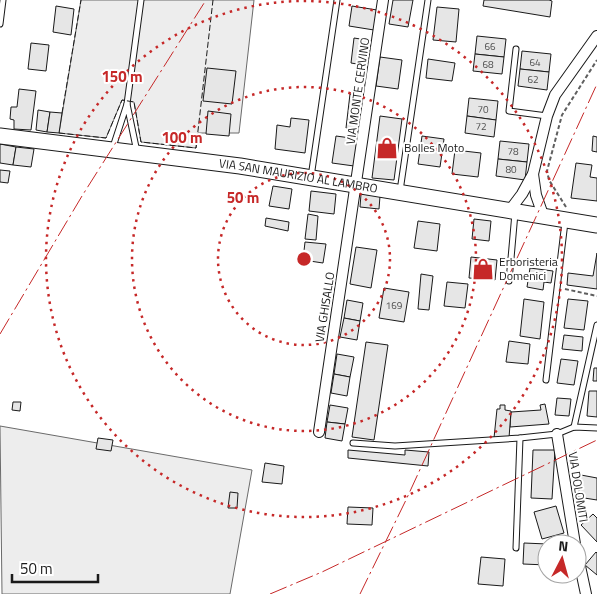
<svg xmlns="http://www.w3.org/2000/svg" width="597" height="594" viewBox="0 0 597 594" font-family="'Titillium Web',sans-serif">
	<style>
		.built { fill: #ededed; stroke: #6a6a6a }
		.building { fill: #e6e6e6; stroke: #1a1a1a }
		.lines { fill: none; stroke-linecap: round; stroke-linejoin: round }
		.lane-casing { stroke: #1a1a1a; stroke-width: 7 }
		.street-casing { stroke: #1a1a1a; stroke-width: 12 }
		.secondary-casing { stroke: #1a1a1a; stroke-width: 17 }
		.path { stroke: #5f5f5f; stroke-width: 2; stroke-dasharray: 4 2.5; stroke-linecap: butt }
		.lane { stroke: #fff; stroke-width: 5 }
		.street { stroke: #fff; stroke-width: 10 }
		.secondary { stroke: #fff; stroke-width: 15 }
		.fence { stroke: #1a1a1a; stroke-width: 1; stroke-dasharray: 6 2.5; stroke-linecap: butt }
		.power { stroke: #c62828; stroke-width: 1; stroke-dasharray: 18 4 2.5 4; stroke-linecap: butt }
		.ring { fill: none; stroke: #c62828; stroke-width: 2.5; stroke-dasharray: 2.5 5 }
		.labels { text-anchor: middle; stroke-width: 4; stroke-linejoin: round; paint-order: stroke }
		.number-label { font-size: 10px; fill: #4d4d4d }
		.street-label { font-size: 12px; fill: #1a1a1a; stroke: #fff }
		.poi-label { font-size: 12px; fill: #1a1a1a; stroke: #fff; text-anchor: start }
		.centre { fill: #c62828; stroke: #fff; stroke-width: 2.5 }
		.ring-label { font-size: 15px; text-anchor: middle; font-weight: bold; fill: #c62828; stroke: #fff; stroke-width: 4; stroke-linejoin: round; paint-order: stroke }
	</style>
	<rect width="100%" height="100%" fill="#fff"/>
	<g class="built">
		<polygon points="81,0 254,0 239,133 198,133 196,148 141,142 134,102 122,100 106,138 59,133"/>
		<polygon points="0,426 252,470 230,594 2,594"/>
	</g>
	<g class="building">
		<polygon points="393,0 413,0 408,27 389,24"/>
		<polygon points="484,0 549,0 552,1 550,17 483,6"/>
		<polygon points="56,6 74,9 71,35 53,32"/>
		<polygon points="352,6 377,10 374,30 349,26"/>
		<polygon points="437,7 459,9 456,42 433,40"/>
		<polygon points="477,36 506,39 504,57 475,54"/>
		<polygon points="354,38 373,41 369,66 351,63"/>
		<polygon points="31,43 49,45 46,71 28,69"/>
		<polygon points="522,51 551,54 549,72 520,69"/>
		<polygon points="475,54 504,57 502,74 473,71"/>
		<polygon points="380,57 402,60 398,89 376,86"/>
		<polygon points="428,59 455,63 452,81 426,78"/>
		<polygon points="207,68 236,71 232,104 203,101"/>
		<polygon points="520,69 549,72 547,90 518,86"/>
		<polygon points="19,89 36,91 31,130 14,129 14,120 10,119 11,107 17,107"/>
		<polygon points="350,94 364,96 359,130 346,128"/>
		<polygon points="469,98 498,101 496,120 467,116"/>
		<polygon points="38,110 50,112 47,132 36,130"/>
		<polygon points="208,111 231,114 229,136 206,134"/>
		<polygon points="50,112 62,113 59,133 47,132"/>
		<polygon points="380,116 402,119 394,180 372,178"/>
		<polygon points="467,116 496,120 494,137 465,133"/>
		<polygon points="291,118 309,120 305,153 275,149 277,125 290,127"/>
		<polygon points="336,136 358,139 354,166 332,163"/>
		<polygon points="422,136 444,139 440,167 418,164"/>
		<polygon points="593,136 597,137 597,152 592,151"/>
		<polygon points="500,141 529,144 527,162 498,159"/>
		<polygon points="0,144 16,147 13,165 0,163"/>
		<polygon points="16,147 34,149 31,167 13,165"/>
		<polygon points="455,150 481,153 478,177 452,174"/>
		<polygon points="498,159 527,162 525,180 496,176"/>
		<polygon points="576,163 592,165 590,177 597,178 597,201 571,198"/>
		<polygon points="0,170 10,171 8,183 0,182"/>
		<polygon points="273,186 292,189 289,209 269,206"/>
		<polygon points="311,191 336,194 334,214 309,211"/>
		<polygon points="361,194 380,196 379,209 360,207"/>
		<polygon points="308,214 318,216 316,240 305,239"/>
		<polygon points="266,218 289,222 288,231 265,226"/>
		<polygon points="474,219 491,221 489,241 472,239"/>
		<polygon points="418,221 440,224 437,251 414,248"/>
		<polygon points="305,242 326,244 323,263 303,260"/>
		<polygon points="356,247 377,250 371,288 350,284"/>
		<polygon points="597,253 597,289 567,285 568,273 593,276"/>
		<polygon points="471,257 497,260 495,280 469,278"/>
		<polygon points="530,268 553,271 551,283 544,282 543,290 527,287"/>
		<polygon points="421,274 433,276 429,310 418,309"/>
		<polygon points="447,282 468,284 465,308 444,306"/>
		<polygon points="384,288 409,292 404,322 379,318"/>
		<polygon points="524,299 544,302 540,339 520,336"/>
		<polygon points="568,299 588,301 584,330 564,328"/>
		<polygon points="347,300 363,303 360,321 344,318"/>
		<polygon points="344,318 360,321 357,340 340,337"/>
		<polygon points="564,335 583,337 582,351 562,349"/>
		<polygon points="509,341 530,344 528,364 506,362"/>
		<polygon points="366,342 388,345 374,440 352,437"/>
		<polygon points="337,354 354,357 350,377 334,374"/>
		<polygon points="561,359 578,361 574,385 557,383"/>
		<polygon points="594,368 597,368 597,381 593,381"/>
		<polygon points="334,374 350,377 347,396 331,393"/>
		<polygon points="589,391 597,391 597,417 587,416"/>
		<polygon points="557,398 571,399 569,416 555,415"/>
		<polygon points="13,402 21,402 20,411 12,410"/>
		<polygon points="545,404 549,424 510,427 511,412 541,410 540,405"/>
		<polygon points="330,405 348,408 345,424 327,422"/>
		<polygon points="500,405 505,405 505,410 511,411 509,438 494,438 497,409 500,409"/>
		<polygon points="327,422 345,424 342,441 325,438"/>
		<polygon points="98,438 113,440 111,451 96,449"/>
		<polygon points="348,450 405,455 405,450 429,452 428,466 348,458"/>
		<polygon points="533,450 555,450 552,499 531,498"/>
		<polygon points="265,463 284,466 282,484 262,482"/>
		<polygon points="581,475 597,478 597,500 578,497"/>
		<polygon points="230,492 238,493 237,508 228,508"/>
		<polygon points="556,506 564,533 542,539 534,512"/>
		<polygon points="348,507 373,508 372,525 347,524"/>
		<polygon points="593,514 597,518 597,542 581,525"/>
		<polygon points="524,543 547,544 547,565 523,564"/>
		<polygon points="596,552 597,553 597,575 585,565"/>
		<polygon points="481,557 505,559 503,586 478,584"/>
	</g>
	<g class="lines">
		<g class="lane-casing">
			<g id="lane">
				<polyline points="0,24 3,0"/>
				<polyline points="516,49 509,111 547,116"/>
				<polyline points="127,104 141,0"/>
				<polyline points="113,147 127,104 137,152"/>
				<polyline points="311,177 337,0"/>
				<polyline points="400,191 428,0"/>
				<polyline points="509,281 515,213"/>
				<polyline points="546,380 565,222"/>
				<polyline points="574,427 597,325"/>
				<polyline points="353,443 395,446 520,438 557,434 574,427 597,428"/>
				<polyline points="516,548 520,438"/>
			</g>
		</g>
		<g class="street-casing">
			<g id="street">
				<polyline points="533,174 536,195 543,215"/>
				<polyline points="510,210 522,194 533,174 547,116 555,95 597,36"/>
				<polyline points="319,432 383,0"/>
				<polyline points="557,434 575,544"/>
				<polyline points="577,552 586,594"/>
			</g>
		</g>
		<g class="secondary-casing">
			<g id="secondary">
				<path id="s1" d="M0,136L240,166L597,225"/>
			</g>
		</g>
		<g class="path">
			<polyline points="566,207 549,180 547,171 562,115 597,60"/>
			<polyline points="565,289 597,296"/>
		</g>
		<use href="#lane" class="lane"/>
		<use href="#street" class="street"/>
		<use href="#secondary" class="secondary"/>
		<g class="fence">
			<polyline points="62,113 81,0"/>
			<polyline points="59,133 106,138 122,100 134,102 141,142 196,148 213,0"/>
		</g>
		<g class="power">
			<polyline points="0,334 82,196 206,0"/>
			<polyline points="270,594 322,572 597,440"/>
			<polyline points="360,594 406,500 597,84"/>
		</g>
	</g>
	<g class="ring">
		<circle cx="304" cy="259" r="86"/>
		<circle cx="304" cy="259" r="172"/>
		<circle cx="304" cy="259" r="258"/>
	</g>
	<defs>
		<g id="shop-bare" transform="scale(1.725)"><path d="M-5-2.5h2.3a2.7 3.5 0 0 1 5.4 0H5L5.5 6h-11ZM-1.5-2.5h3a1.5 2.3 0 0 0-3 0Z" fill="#c62828" stroke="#fff" stroke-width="2.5" paint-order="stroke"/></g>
	</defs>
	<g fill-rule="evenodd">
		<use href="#shop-bare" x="387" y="148"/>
		<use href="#shop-bare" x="483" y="269"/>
	</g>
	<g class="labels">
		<g class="number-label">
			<text x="490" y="50">66</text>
			<text x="535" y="66">64</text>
			<text x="488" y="68">68</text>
			<text x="533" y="83">62</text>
			<text x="483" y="113">70</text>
			<text x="481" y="130">72</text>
			<text x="513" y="155">78</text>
			<text x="511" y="173">80</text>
			<text x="394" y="309">169</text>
		</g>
		<g class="street-label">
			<text transform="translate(358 91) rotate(-82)" y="4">VIA MONTE CERVINO</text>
			<text dy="4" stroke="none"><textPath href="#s1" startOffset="301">VIA SAN MAURIZIO AL LAMBRO</textPath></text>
			<text transform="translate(325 307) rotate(-81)" y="4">VIA GHISALLO</text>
			<text transform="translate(578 487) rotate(81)" y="4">VIA DOLOMITI</text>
		</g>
		<g class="poi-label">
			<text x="404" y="152">Bolles Moto</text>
			<text x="499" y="266">Erboristeria<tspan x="499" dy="14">Domenici</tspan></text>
		</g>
	</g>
	<circle cx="304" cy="259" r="8" class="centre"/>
	<g class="ring-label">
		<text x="122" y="82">150 m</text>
		<text x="182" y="143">100 m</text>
		<text x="243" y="203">50 m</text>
	</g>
	<g transform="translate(562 559) rotate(6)"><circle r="24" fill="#ffffff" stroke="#a3a3a3"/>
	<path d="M0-4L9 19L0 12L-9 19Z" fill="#c62828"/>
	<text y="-8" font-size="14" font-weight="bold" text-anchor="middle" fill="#1a1a1a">N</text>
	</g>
	<path d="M12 574v8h86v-8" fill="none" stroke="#1a1a1a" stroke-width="2.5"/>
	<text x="20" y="574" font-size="15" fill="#1a1a1a" stroke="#ffffff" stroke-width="4" paint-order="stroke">50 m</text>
</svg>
